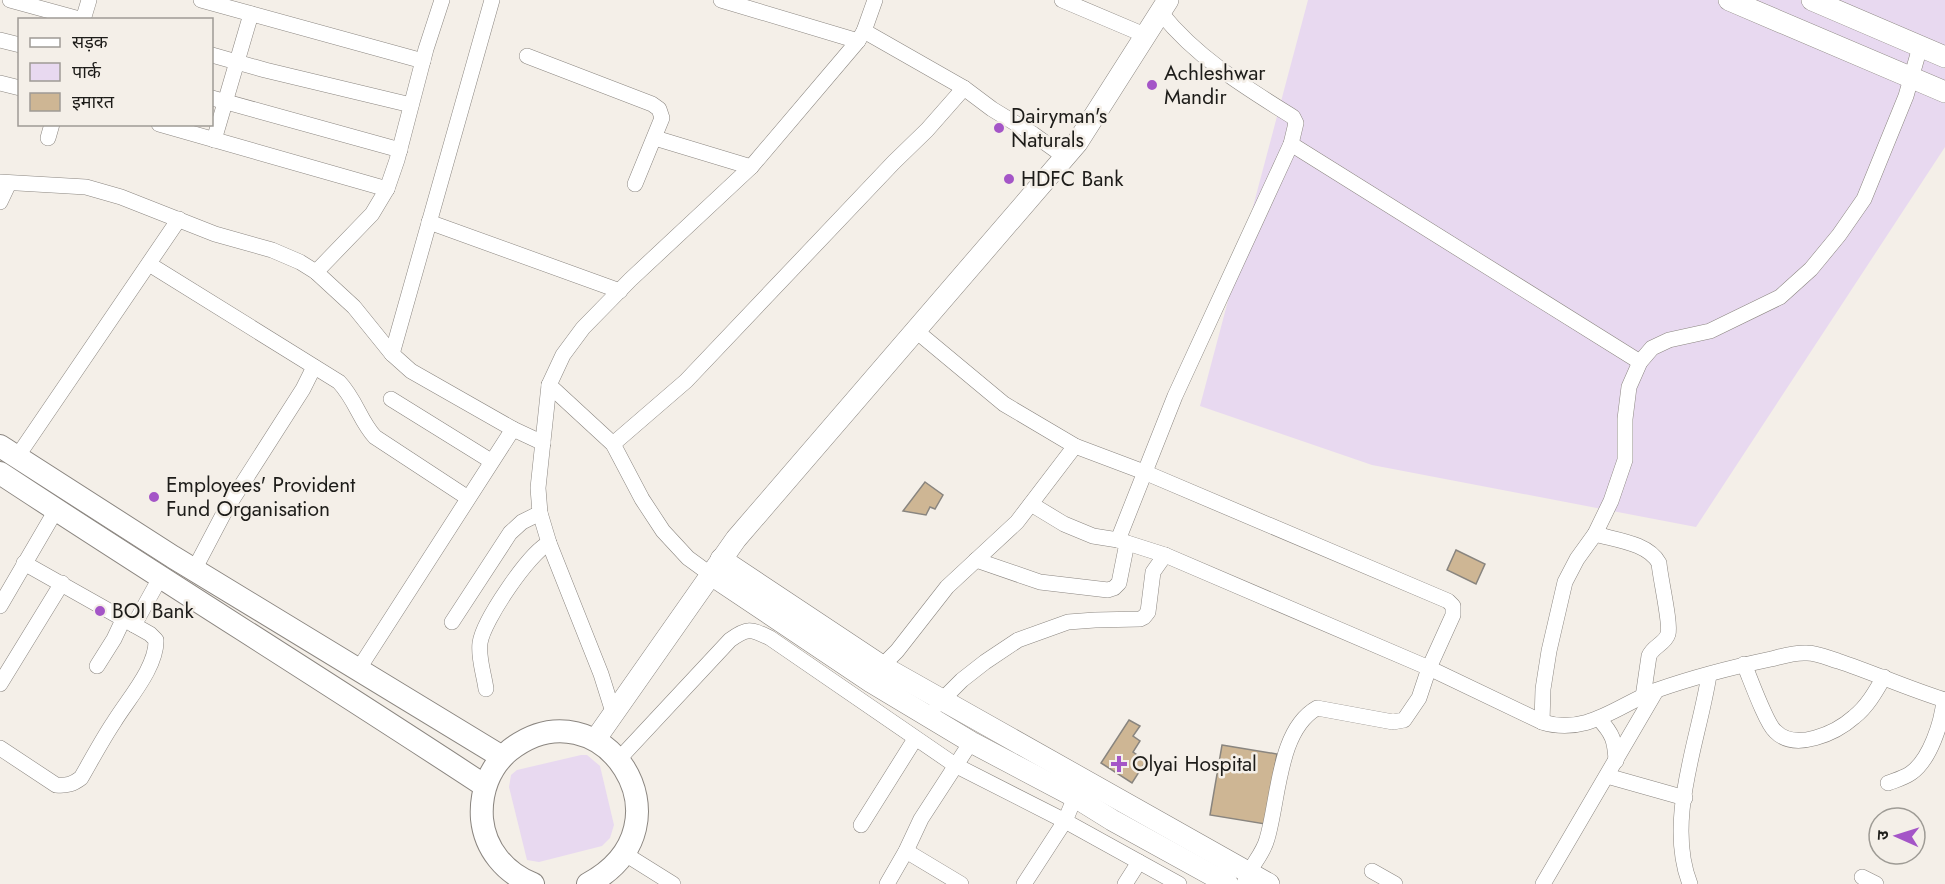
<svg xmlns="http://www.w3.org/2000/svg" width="1945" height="884" viewBox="0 0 1945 884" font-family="Jost,'Noto Sans Devanagari',sans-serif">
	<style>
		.green { fill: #e8d9f0 }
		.building { fill: #ceb694; stroke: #89857f; stroke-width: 1.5 }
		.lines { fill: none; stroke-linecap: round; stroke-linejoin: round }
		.street-casing { stroke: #8b8680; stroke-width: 16 }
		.secondary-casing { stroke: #8b8680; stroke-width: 22 }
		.primary-casing { stroke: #8b8680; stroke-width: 24 }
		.street { stroke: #fff; stroke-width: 15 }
		.secondary { stroke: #fff; stroke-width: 21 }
		.primary { stroke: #fff; stroke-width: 22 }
		.poi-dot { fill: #a455c7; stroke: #f4efe8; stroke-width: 2 }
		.labels { text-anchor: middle; stroke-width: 5; stroke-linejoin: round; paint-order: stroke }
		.poi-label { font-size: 21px; fill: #1d1c19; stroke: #f4efe8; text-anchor: start }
	</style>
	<rect width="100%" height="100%" fill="#f4efe8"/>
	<g class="green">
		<polygon points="1308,0 1945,0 1945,147 1696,527 1372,465 1200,406"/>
		<polygon points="581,755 587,755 600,766 614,825 610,838 602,846 539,862 527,860 509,787 511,775 517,770"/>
	</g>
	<g class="building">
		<polygon points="925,482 943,495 935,509 930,507 926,515 903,511"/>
		<polygon points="1456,550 1485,564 1476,584 1447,570"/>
		<polygon points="1129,720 1140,726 1133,736 1140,741 1133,752 1146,761 1132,783 1101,763"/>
		<polygon points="1222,745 1277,754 1265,824 1210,815"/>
	</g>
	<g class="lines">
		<g class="street-casing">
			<g id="street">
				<polyline points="10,0 83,20 89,0"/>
				<polyline points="201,0 423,61"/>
				<polyline points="721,0 858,41"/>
				<polyline points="1062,0 1147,36"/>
				<polyline points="864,31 964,88 992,109 1033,134 1065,157"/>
				<polyline points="0,40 20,45"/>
				<polyline points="212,55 265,70 411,105"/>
				<polyline points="527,56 652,104 659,109 662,118 635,184"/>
				<polyline points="0,83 20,88"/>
				<polyline points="212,98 400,150"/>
				<polyline points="159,124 387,189"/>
				<polyline points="48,138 52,124"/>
				<polyline points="655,138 751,167"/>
				<polyline points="214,140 251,14"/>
				<polyline points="1291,144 1640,362"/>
				<polyline points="0,182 86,187 121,197 215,234 272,250 300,262 316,272 354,307 392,354 411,371 513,429 543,443"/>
				<polyline points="0,202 9,183"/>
				<polyline points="429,222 620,291"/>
				<path d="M149,264L339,382C356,400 360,421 375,437L468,498"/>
				<polyline points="316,272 372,214 387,189 397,160 426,49 442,0"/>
				<path d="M915,330L1004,404L1075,446L1144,472L1448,601L1453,606V615L1429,668L1419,698L1404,720L1393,722L1317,708C1278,730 1279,799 1267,839C1263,855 1249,867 1244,884"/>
				<polyline points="392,354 492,0"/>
				<polyline points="549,385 613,444 642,499 663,531 688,558 710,574"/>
				<polyline points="391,399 491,461"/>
				<polyline points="613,444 686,381 894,162 927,130 964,88"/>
				<polyline points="17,457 179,219"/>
				<path d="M1031,504L1064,524L1093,536L1118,540L1165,555L1429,668L1542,722C1587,736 1618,705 1657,690C1694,677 1733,667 1771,659C1783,656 1795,652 1807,653C1817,653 1828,658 1838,661C1874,673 1909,689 1945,700"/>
				<path d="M1595,534C1616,540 1648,543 1659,563C1660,577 1671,624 1668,634C1665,644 1653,646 1649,656L1643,697"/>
				<path d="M1118,540L1175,396L1291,144L1296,123L1293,117C1245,87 1197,58 1161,13"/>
				<polyline points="976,560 1040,582 1108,590 1114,588 1119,583 1127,543"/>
				<polyline points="194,570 225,511 303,389 314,367"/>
				<polyline points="0,606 56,510"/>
				<polyline points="452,622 510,533 522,522 540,513"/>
				<polyline points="134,625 160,578"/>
				<path d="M1744,664C1750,678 1766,723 1775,731C1795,752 1836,733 1854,717C1867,707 1876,691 1884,677"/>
				<polyline points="97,666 114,639 123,620"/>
				<polyline points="882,666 897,651 947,587 1017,522 1075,446"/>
				<polyline points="358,670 513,429"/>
				<polyline points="0,684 62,583"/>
				<path d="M486,689C484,674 478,658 480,643C483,621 529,553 549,543"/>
				<polyline points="937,705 962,680 985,662 1018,640 1068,622 1095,620 1140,619 1144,617 1148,612 1153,572 1165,555"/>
				<polyline points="613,712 601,674 549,543 540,513 538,488 549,385 563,355 583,328 630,280 751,167 858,41 864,31 875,0"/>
				<path d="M1599,719C1613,734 1615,741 1616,761"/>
				<polyline points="1542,722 1543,689 1549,651 1565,582 1577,559 1595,534 1611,501 1625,460 1625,419 1629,387 1640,362 1652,348 1669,340 1710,331 1780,297 1811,269 1839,235 1864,199 1906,96 1920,47"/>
				<path d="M0,748L56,785C67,786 73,784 81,778C92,759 102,740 114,722C128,699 157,667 156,640L150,634L24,563"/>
				<path d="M619,759L730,640C748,627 751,629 770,638L955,765L1065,821L1179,884"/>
				<polyline points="1607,776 1685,798"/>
				<path d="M1888,783C1896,780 1904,778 1911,773C1930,760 1942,722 1944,700"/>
				<polyline points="861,825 915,739"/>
				<polyline points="906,851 961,884"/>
				<polyline points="625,854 673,884"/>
				<polyline points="1372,871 1395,884"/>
				<polyline points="1862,877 1876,884"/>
				<polyline points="887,884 906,851 921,819 971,742"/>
				<polyline points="1024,884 1065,821 1075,797"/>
				<polyline points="1125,884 1139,862"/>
				<polyline points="1543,884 1656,691"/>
				<path d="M1690,884C1665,820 1699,740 1709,675"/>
			</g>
		</g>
		<g class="secondary-casing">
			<g id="secondary">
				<polyline points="1729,0 1945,92"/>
				<polyline points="1812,0 1945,57"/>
				<polyline points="721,559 882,666 1269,884"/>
				<polyline points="710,574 871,682 971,742 1075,797 1112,820 1228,884"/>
				<polyline points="595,740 736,539 1077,143 1168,0"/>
			</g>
		</g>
		<g class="primary-casing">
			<g id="primary">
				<polyline points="0,446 173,557 502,757"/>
				<path d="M0,473C161,579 324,680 485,786"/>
				<path d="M533,884C505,873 485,849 482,819C480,793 489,767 510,750C601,680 698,825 588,884"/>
			</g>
		</g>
		<use href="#street" class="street"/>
		<use href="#secondary" class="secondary"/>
		<use href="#primary" class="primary"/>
	</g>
	<g class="poi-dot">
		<circle cx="1152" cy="85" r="6"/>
		<circle cx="999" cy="128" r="6"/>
		<circle cx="1009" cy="179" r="6"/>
		<circle cx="154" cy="497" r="6"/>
		<circle cx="100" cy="611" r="6"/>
		<path d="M1116 755h6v6h6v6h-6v6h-6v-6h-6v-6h6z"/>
	</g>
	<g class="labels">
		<g class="poi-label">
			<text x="1164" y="80">Achleshwar<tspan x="1164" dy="24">Mandir</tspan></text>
			<text x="1011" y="123">Dairyman's<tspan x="1011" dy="24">Naturals</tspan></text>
			<text x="1021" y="186">HDFC Bank</text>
			<text x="166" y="492">Employees' Provident<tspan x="166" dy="24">Fund Organisation</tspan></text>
			<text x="112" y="618">BOI Bank</text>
			<text x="1132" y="771">Olyai Hospital</text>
		</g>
	</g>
	<rect x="18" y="18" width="195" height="108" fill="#f4efe8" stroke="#9e9b95" stroke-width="1.5"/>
	<rect x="30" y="38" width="30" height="9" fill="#ffffff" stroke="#9e9b95" stroke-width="1.5"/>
	<text x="72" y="48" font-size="18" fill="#1d1c19">सड़क</text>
	<rect x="30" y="63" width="30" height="18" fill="#e8d9f0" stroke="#9e9b95" stroke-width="1.5"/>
	<text x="72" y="78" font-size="18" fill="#1d1c19">पार्क</text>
	<rect x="30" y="93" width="30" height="18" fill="#ceb694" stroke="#9e9b95" stroke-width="1.5"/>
	<text x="72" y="108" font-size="18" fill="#1d1c19">इमारत</text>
	<g transform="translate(1897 836) rotate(273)"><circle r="28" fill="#f4efe8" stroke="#9e9b95" stroke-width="1.5"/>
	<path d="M0-4.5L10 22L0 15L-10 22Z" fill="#a455c7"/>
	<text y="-9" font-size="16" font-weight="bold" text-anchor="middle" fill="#1d1c19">उ</text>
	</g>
</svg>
